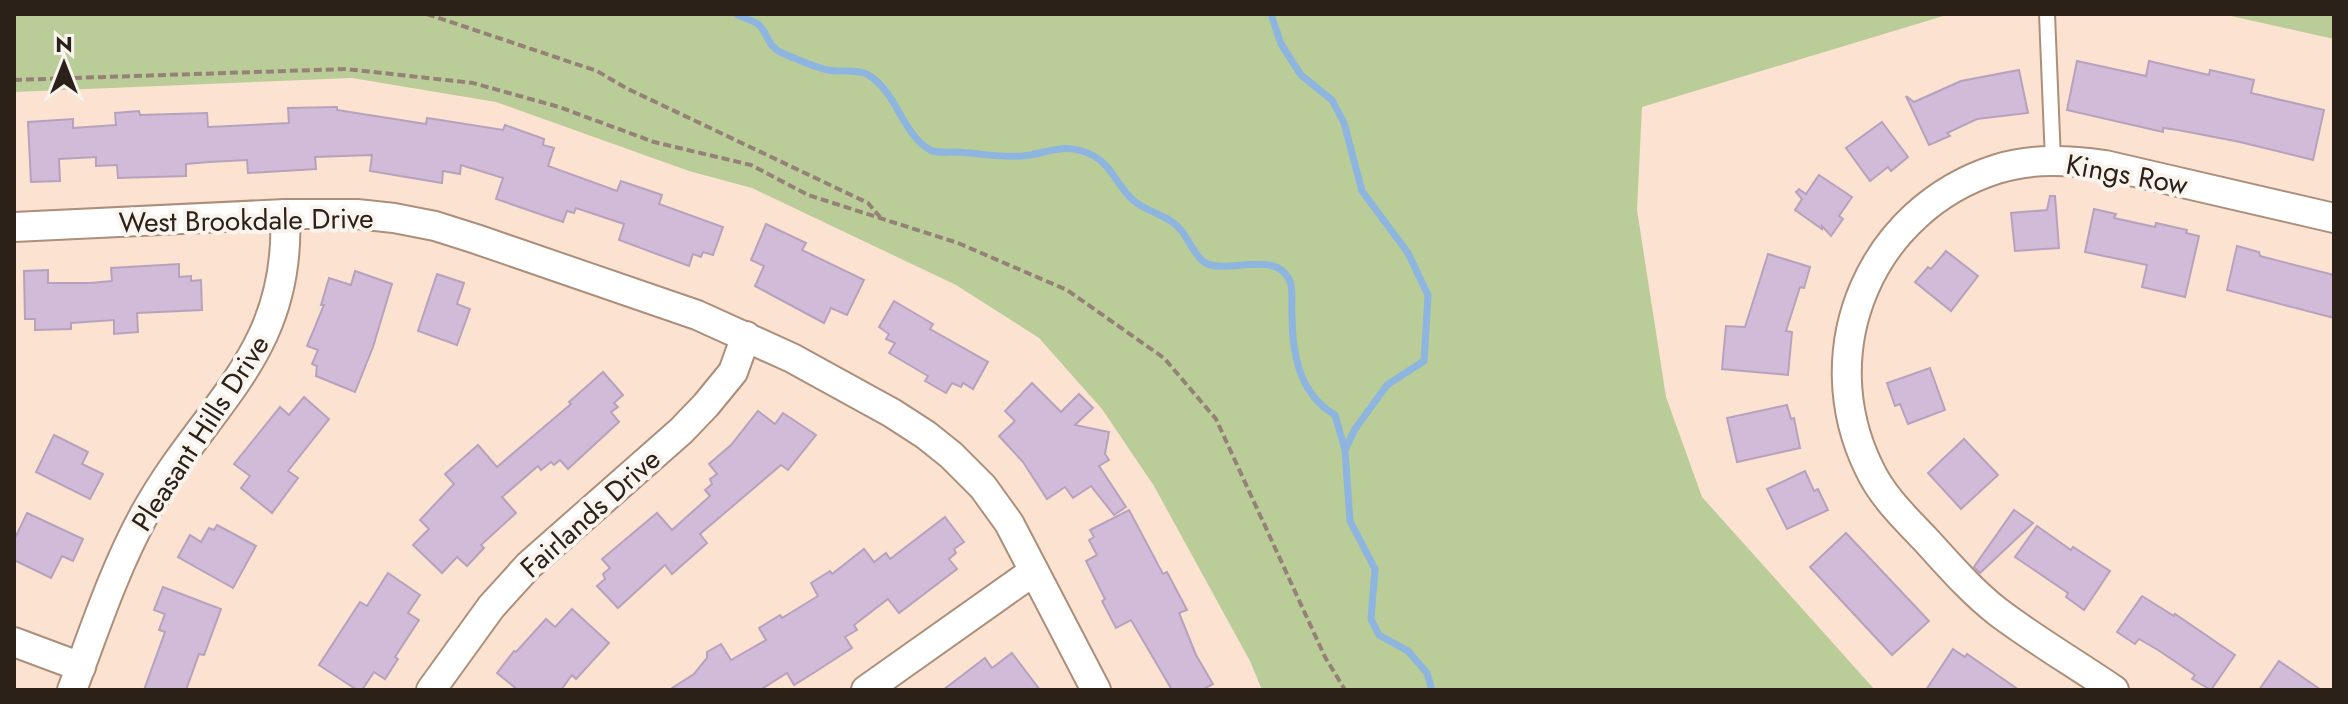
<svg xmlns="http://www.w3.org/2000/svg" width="2348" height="704" viewBox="0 0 2348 704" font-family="Jost,sans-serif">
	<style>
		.green { fill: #bacc98 }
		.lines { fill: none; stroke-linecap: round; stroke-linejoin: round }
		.stream { stroke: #8db5df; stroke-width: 7 }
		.building { fill: #d1bbd8; stroke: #b7a2be; stroke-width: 2 }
		.lane-casing { stroke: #ac8f7a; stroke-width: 18 }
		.street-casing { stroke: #ac8f7a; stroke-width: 32 }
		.path { stroke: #958276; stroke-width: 4; stroke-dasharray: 8 4; stroke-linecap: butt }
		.lane { stroke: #fff; stroke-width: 14 }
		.street { stroke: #fff; stroke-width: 28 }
		.labels { text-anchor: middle; stroke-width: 8; stroke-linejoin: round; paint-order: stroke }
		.street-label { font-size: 28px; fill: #2c2119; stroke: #faf4ef }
	</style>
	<rect width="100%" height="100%" fill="#fce2d1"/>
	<g class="green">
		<polygon points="14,14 1950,14 1642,107 1637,210 1666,397 1702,497 1875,690 1262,690 1250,661 1154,486 1102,409 1039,338 956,285 752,188 689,171 496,102 352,78 14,92"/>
		<polygon points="2222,14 2334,14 2334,39"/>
	</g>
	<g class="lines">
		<g class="stream">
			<path d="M736,14C743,18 753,20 759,25C768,34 768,47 782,53C794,58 816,68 828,70C841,73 859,68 870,76C899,96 902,135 932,151C940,153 948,152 956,152C978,153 1001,158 1023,156C1044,154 1061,144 1082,151C1112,160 1113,182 1133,200C1146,212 1168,215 1179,228C1188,237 1194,255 1204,262C1225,276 1273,249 1289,279C1294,289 1291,304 1292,315C1292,353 1299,394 1335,415L1345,450L1350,521L1375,569L1371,619L1379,635L1408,651L1427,673L1432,690"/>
			<polyline points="1271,14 1281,44 1301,75 1332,100 1344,123 1362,191 1408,253 1428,295 1424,361 1387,385 1355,429 1346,448"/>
		</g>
	</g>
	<g class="building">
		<polygon points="2077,61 2146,76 2149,61 2209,75 2210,70 2254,80 2251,93 2324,110 2313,160 2240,142 2178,130 2163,128 2163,132 2067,110"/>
		<polygon points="2019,70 2028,113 1977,119 1947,133 1950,136 1929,145 1906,96 1914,102 1961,81"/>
		<polygon points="337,107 337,110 426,124 427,118 503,130 505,125 544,139 543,145 554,148 548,166 617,191 621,181 662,195 659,204 723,227 713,255 703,252 701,257 693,254 689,266 619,240 624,224 576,208 574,213 567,211 563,222 496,199 503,178 461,165 460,174 443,171 442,183 370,171 372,155 315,157 316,169 248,173 247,160 209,162 186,164 186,176 118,178 117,165 96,166 96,157 59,159 60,181 31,182 28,122 73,119 73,128 116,125 115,113 139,111 140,115 207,113 208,127 289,123 288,108"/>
		<polygon points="1882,122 1908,157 1891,171 1888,167 1870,181 1846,148"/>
		<polygon points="1819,175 1852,197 1839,216 1843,219 1831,236 1822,226 1822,229 1795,210 1802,199 1796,192 1799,189 1806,194"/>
		<polygon points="2050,196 2055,196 2059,248 2015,251 2011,213 2047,210"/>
		<polygon points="2094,209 2116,214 2114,218 2155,227 2156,223 2187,230 2186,233 2199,236 2185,297 2142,287 2147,265 2085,252"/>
		<polygon points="766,224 806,243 802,250 864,280 847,315 831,308 824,323 755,286 764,266 751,260"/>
		<polygon points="2237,246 2259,252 2260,256 2334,275 2334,318 2227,290"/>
		<polygon points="1946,251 1978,276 1951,311 1915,282 1928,267 1931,269"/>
		<polygon points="1768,254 1810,267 1804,288 1800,287 1786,331 1792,332 1788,375 1722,369 1726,326 1745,327"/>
		<polygon points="179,264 179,277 191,276 191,281 201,280 202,310 137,313 138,332 114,334 114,320 71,323 71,329 35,330 35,319 25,319 24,271 48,270 48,283 90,283 112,281 111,268"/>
		<polygon points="355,271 392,284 373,347 355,392 316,376 317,366 312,364 318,350 307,346 324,305 321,305 329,278 351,285"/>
		<polygon points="437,274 464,283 457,304 470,309 457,345 418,331"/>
		<polygon points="894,301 933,324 930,329 988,362 973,389 963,383 961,387 952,383 946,393 925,381 928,376 889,353 895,343 886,339 889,334 879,327"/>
		<polygon points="1930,368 1945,410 1908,424 1900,404 1895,406 1887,383"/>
		<polygon points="603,372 623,395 614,403 618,407 611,412 619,422 568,469 560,460 554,465 551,462 541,470 538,466 502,497 516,513 481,545 484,548 467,566 457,557 442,573 413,545 429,529 420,520 454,484 445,474 478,445 497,467 571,404 569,402"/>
		<polygon points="1032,383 1061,412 1079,394 1093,408 1075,425 1109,432 1105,454 1109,460 1099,466 1126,507 1114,515 1091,486 1073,498 1065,487 1047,499 1023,462 999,436 1015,421 1005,411"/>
		<polygon points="304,397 329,419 288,471 298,478 272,513 241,488 250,476 234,464 280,407 289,415"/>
		<polygon points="1787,405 1791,419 1794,418 1800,448 1737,462 1727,418"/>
		<polygon points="758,411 775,424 783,413 816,435 788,470 781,465 700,534 707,543 672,574 665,565 618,608 597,586 605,579 603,574 610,568 602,559 657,513 672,530 710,496 705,490 712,484 710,479 717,474 709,464 731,445"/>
		<polygon points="54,435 88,452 82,464 103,474 90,499 36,472"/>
		<polygon points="1964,439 1998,475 1961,509 1928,473"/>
		<polygon points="1805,471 1814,491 1818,489 1828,510 1787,529 1767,489"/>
		<polygon points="1129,510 1163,574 1167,572 1187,610 1179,613 1196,655 1213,684 1202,690 1172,690 1131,620 1116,628 1102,601 1105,599 1086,561 1097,555 1089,540 1094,537 1090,530"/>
		<polygon points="2014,510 2033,523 1980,573 1974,567"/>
		<polygon points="27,513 83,539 73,561 62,556 51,578 14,560 14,540"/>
		<polygon points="945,517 964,542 954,549 956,553 949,559 957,569 899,613 888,599 854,625 857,630 845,637 852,648 815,672 794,685 787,673 760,690 669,690 694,674 707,658 707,652 721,644 731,660 766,640 759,628 780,615 782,618 818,596 811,583 830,571 832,574 864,549 874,562 886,553 890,559"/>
		<polygon points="217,525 256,546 233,588 178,557 190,535 201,542 209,528 214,530"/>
		<polygon points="2037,526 2071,550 2073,547 2110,571 2084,610 2066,597 2068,593 2015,557"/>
		<polygon points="1846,533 1929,621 1892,655 1810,567"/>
		<polygon points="388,573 420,595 408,613 419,620 395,657 398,659 385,679 374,672 362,690 357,690 319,665 360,602 367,606"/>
		<polygon points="163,587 221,609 204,655 199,654 186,690 144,690 165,632 159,630 165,614 154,610"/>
		<polygon points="2142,596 2174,616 2175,614 2235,655 2211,690 2192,679 2195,675 2158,650 2139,639 2135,644 2117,632"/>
		<polygon points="572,609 609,643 576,679 572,675 561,690 518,690 497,673 514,651 516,652 546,619 555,627"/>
		<polygon points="1953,649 1965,657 1967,654 2019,690 1926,690"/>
		<polygon points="1012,653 1040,690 943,690 985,658 992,668"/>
		<polygon points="2279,661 2321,690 2259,690"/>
	</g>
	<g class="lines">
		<g class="lane-casing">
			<polyline id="lane" points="2047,14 2053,161"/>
		</g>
		<g class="street-casing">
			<g id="street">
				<polyline points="14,227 285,214 357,214 394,218 435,226 476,239 697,315 792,358 892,413 926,435 951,455 983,487 1009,523 1096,690"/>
				<polyline points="14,642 81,667"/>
				<path d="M72,690C94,631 114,570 144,515C204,405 292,356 285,214"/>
				<polyline points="431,690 491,607 529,565 681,431 706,405 733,372 746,336"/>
				<polyline points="866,690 1034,571"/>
				<path d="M2114,690C2076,664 2035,640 1998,612C1971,591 1948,564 1925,539C1904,517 1882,496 1869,468C1811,349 1871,209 1997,169C2032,158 2069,160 2105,165L2334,218"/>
			</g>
		</g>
		<g class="path">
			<polyline points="427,14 597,71 626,88 868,203 880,217"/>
			<polyline points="14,80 346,69 473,83 559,107 654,142 751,165 808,195 958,243 1067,290 1164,358 1216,419 1325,657 1345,690"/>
		</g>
		<use href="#lane" class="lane"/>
		<use href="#street" class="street"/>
	</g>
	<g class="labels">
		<g class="street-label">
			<text transform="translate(2127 174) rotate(10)" y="10">Kings Row</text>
			<text transform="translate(246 220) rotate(-1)" y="10">West Brookdale Drive</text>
			<text transform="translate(200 433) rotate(-57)" y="10">Pleasant Hills Drive</text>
			<text transform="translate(590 513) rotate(-42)" y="10">Fairlands Drive</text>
		</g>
	</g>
	<rect width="2348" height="704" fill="none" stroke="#2c2119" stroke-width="32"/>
	<g transform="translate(64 64)" stroke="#faf4ef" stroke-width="6" paint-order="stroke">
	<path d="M0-6L14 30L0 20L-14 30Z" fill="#2c2119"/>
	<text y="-12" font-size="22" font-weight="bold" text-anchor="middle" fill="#2c2119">N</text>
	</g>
</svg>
